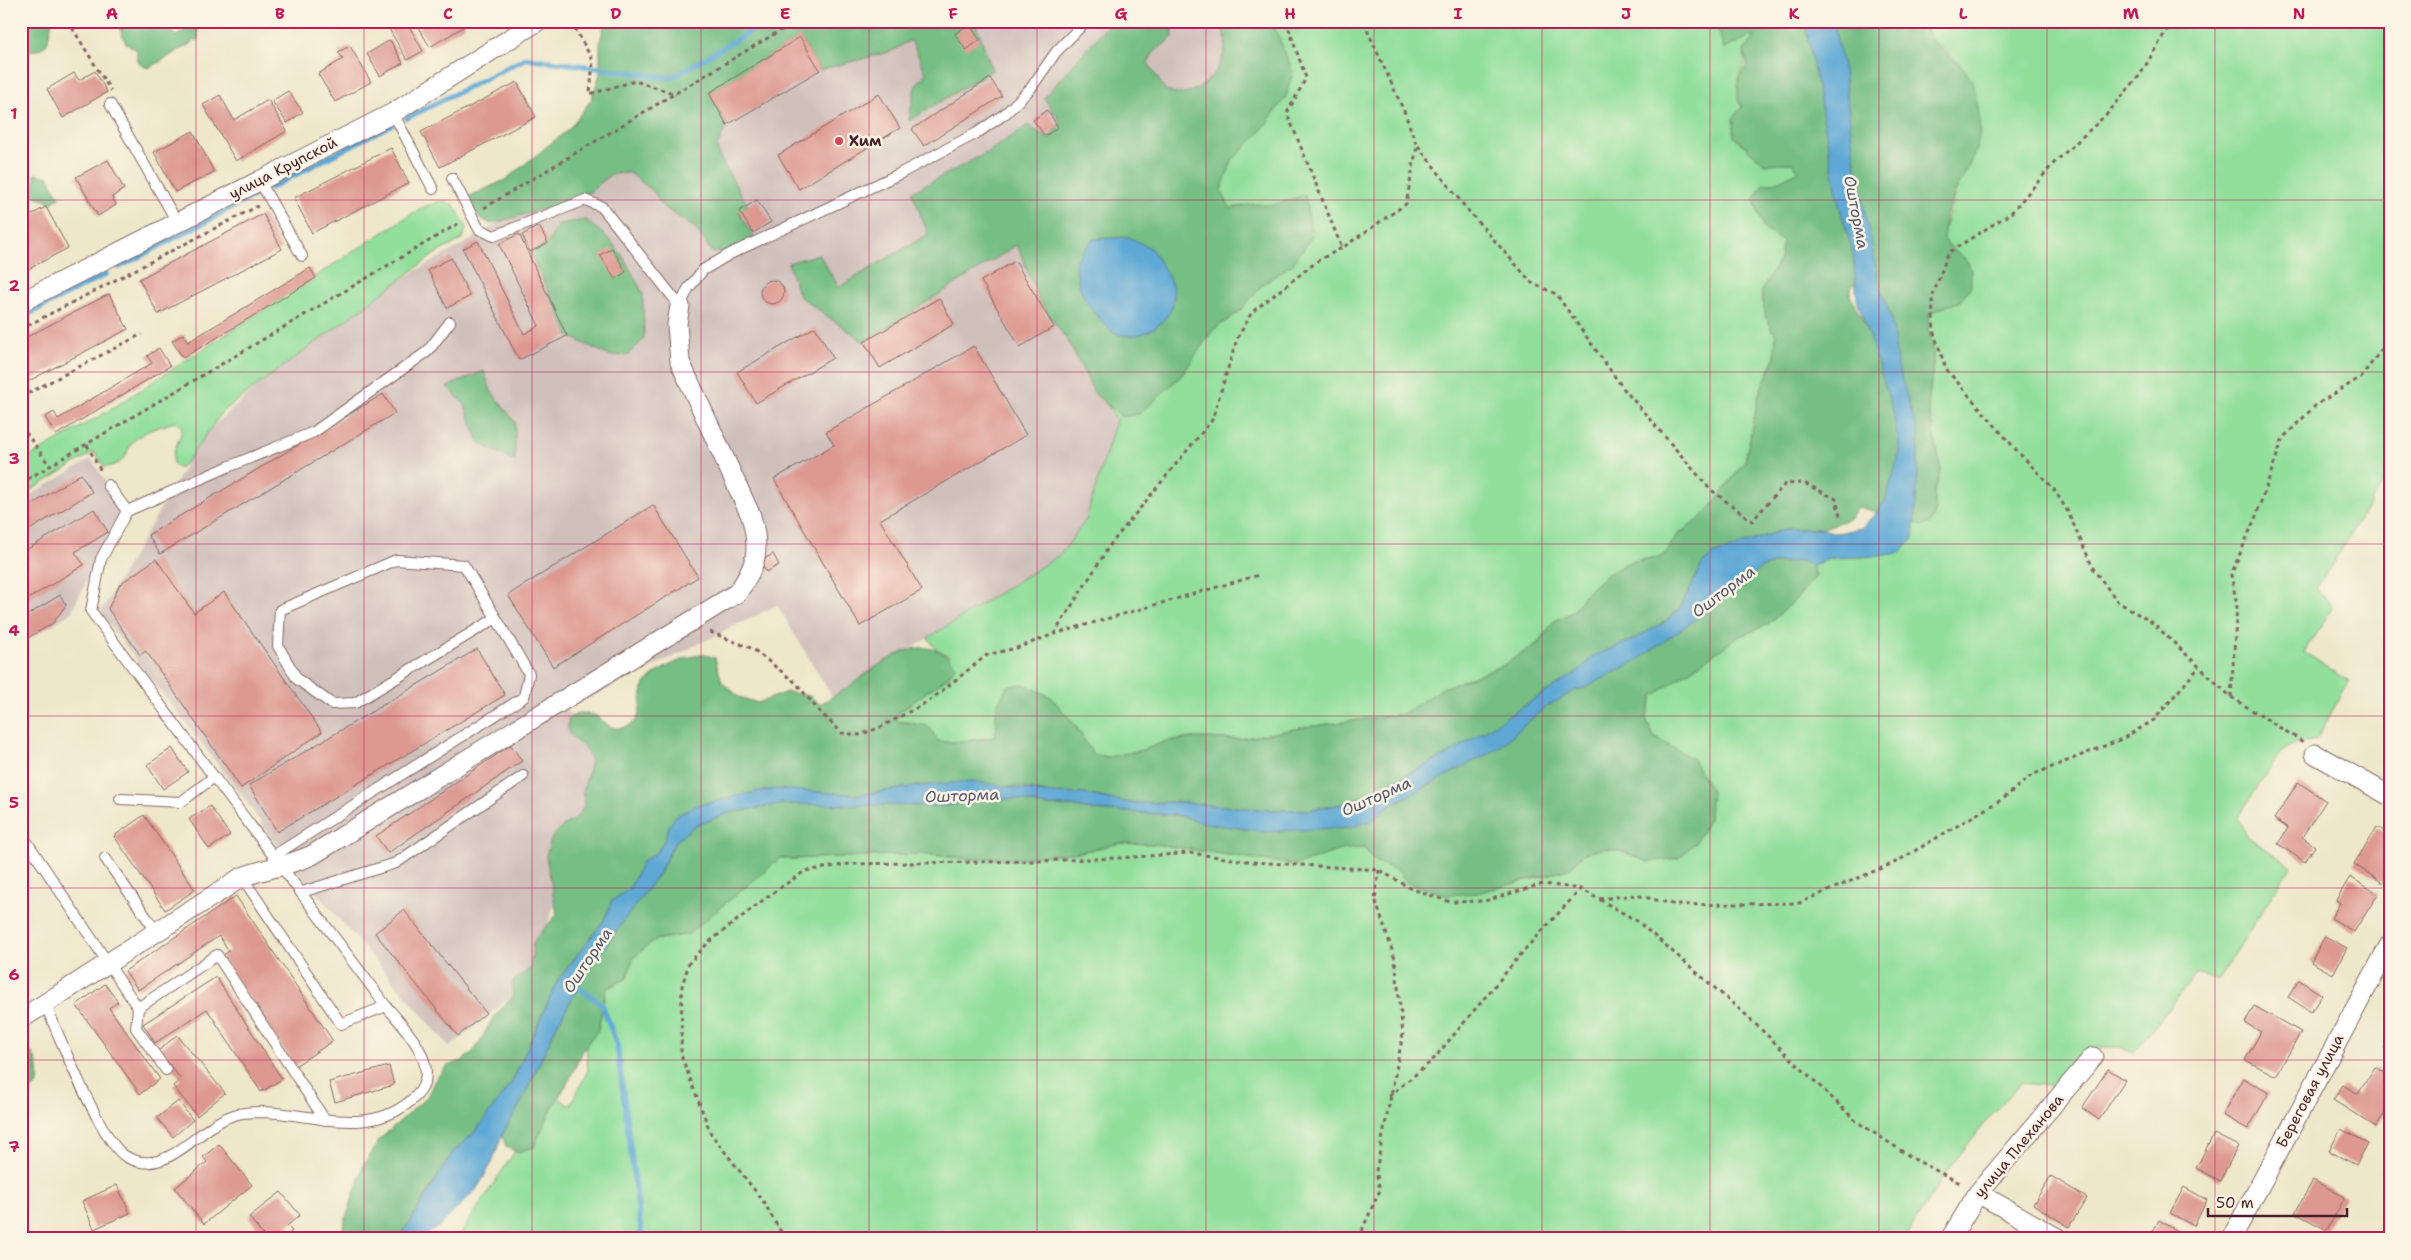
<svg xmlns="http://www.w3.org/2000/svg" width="2411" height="1260" viewBox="0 0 2411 1260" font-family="'Shantell Sans',sans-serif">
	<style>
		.industrial { fill: #d0c0bc }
		.green { fill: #92df9c; stroke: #6e7f64 }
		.forest { fill: #75be84; stroke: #606e58; fill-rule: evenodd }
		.water { fill: #5da8d5; stroke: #546480 }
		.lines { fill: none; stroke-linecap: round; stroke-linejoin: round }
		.stream { stroke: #5da8d5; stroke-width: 5.5 }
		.building { fill: #dd9991 }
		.service-casing { stroke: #836563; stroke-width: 12 }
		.minor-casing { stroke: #836563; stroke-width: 21 }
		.path { stroke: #836563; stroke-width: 3; stroke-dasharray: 4 4; stroke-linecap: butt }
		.service { stroke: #fff; stroke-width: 10 }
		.minor { stroke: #fff; stroke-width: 19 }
		.grid { fill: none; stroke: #c2185b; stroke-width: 1; stroke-opacity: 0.55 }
		.poi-dot { fill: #d1495b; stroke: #fcf5e5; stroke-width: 2 }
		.labels { text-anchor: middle; stroke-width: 5; stroke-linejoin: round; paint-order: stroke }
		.poi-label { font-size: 15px; font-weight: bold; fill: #4a1f2b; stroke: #fcf5e5; text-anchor: start }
		.street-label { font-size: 15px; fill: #4a1f2b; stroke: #fcf5e5 }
		.water-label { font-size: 16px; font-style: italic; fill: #52566f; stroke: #fcf5e5 }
		.neatline { fill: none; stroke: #c2185b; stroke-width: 2 }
		.grid-label { font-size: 16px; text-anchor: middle; font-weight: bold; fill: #c2185b }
	</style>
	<rect width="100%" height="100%" fill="#fcf5e5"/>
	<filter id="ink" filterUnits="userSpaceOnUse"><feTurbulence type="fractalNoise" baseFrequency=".02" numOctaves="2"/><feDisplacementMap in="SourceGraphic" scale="10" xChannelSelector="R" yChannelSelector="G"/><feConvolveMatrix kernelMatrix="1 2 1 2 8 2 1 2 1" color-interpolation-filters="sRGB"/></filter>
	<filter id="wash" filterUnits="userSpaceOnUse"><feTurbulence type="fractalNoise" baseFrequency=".0096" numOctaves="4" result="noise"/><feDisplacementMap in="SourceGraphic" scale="20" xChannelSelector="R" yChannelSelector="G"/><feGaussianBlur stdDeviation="1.12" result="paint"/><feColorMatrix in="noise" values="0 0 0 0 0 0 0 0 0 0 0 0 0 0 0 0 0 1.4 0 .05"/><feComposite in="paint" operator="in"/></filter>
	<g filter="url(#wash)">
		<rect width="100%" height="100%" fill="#eee7ca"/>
		<g class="industrial">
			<polygon points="829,21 1270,21 1289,78 1017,245 1116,420 1086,520 1061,554 833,698 777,605 566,710 618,769 559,891 527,983 450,1047 281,852 244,798 100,613 202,437 280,365 361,302 471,240 684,108"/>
			<polygon points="91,459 122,507 71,613 21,644 21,501"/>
		</g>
		<g class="green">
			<path d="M1271,21H1717V27L1756,37L1744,51C1747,70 1740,67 1738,81C1736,102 1757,143 1765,164L1792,163L1800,172L1777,182L1763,184L1754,200L1764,229L1783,242L1780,259L1761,291L1766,318L1776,335L1775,357L1759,394L1745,461L1713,505L1696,522L1678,534L1664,556L1629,562L1605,576L1584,595L1574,611L1553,622L1540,642L1502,666L1443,688L1403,714L1306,727L1240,739L1193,738L1167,741L1143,750L1108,757L1093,755L1075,725L996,716L998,729L994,737L950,743L938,741L913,722H899L896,720L899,712L949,676L948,655L936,649L928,638L1061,554L1086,520L1116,420L1017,245L1092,204Z"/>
			<polygon points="1923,21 2390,21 2390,472 2316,589 2333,607 2304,652 2349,681 2316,740 2294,744 2280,753 2238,817 2248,837 2291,866 2218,980 2197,973 2133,1053 2120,1047 2092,1047 2052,1086 2021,1083 1982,1126 1944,1175 1905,1239 457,1239 553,1094 570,1106 588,1070 586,1045 598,1030 606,989 627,978 633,958 654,940 688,934 781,857 791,859 920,854 973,859 1022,858 1081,852 1120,843 1155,844 1296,865 1343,849 1364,848 1375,861 1397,870 1407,883 1511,883 1538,878 1569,869 1584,853 1606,848 1627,853 1648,862 1693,759 1654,737 1646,719 1653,696 1738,637 1768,624 1795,600 1816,576 1812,565 1832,558 1879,556 1913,539 1913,522 1923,526 1936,511 1934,493 1941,470 1928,406 1933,364 1933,345 1927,330 1929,313 1960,301 1967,260 1945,243 1943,233 1957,186 1971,164 1959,62 1929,38"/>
			<path d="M441,201L453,204L467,227L461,240L435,254L223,411L185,464L179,468L173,464C171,450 181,441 182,427L175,422C162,426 149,429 138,437C123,448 131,464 105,467L94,452L21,496V462L108,411L419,209Z"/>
		</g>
		<g class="forest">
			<path d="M21,21H52L47,44C39,51 32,52 21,50Z"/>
			<path d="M116,21H160L176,36L193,24L198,27V39L149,68C138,65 137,61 137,50L126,43Z"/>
			<polygon points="605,21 730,21 740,26 748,21 975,21 992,70 909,121 915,87 926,73 911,40 892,51 820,70 800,37 709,93 727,125 717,146 720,158 748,206 739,212 754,238 734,250 713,253 695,228 662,206 655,193 630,173 611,174 590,192 568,202 491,224 479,217 468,197 505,180 569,129 591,100 600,74 600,42"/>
			<path d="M1111,21H1173V37L1153,53L1148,63L1166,91C1171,92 1176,94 1181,93C1207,93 1229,59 1225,36C1224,31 1221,26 1219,21H1272L1293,72L1286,97L1260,132L1232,161L1221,190L1230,208L1254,204L1273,205L1305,195L1312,236L1293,264L1264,283L1239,312L1213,330L1182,375L1152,403L1139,414L1122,417L1095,394L1069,343L1039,300L1017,245L864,342L799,296L788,263L819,254L839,287L928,234L912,192L988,152L1028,125L1049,139L1061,122L1044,98Z"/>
			<path d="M1717,21H1923C1925,27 1926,34 1930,39C1945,56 1969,65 1975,90C1977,102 1981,120 1980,132C1976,169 1937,204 1945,243L1967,260L1971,271V286L1960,301L1929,313L1928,330L1933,345V364L1928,406L1941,470L1934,493L1936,511L1930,523L1923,526L1913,522L1917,486L1895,473L1886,499L1877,512L1858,507L1851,518L1821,529H1785L1713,555L1703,563L1680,608L1665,622L1630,641L1595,655L1576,673L1450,753L1360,798L1338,805L1308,810H1268L1176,802L1129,803L1085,794L1045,793L1021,787L917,786L860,795L777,789L755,792L694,806L669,826L664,841L657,852L642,862L630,888L612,901L604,920L558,980L512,1082L475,1132L453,1152L399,1239H339L363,1166L381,1138L427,1097L435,1080L447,1066L462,1061L475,1050L493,1018L512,997L513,981L531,968L533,942L557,914L546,856L552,837L564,825L575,819L584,807L583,792L591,761C589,757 588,752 585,749C575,737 564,738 569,718L579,713C584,713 590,714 594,715C605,720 608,730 621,728C647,725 637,698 645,684C653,671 689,654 704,655C707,655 711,657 715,658L722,682L739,697L758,703L787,692L810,696L820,704C828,699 836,695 844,690C875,669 923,622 956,666L949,676L899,712L896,720C900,723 921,724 929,726L938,741C949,743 983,741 994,737C998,729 996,726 996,717C996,704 1001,696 1008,686L1024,684L1051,697L1075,725L1093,754L1108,757L1143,750L1167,741L1193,738L1240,739L1306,727L1403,714L1443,688L1502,666L1540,642L1553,622L1574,611L1584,595L1605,576L1629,562L1664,556L1678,534L1696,522L1713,505L1745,461L1759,394L1775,357L1776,335L1766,318L1761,291L1780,259L1783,242L1764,229L1754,200L1763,184L1777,182L1799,171L1792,163L1765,164L1734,137L1733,118L1742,107L1738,100V80L1747,64L1744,51L1755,37H1749L1724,49L1717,27ZM1856,284L1871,336L1850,295L1852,285Z"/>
			<polygon points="35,174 49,177 53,187 60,197 52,203 33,195"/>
			<polygon points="586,220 609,239 622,255 643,293 644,339 628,355 610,356 569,336 530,252 548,243 558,224"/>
			<polygon points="484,371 491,391 515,422 515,461 479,443 465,405 447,387"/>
			<polygon points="1801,561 1812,565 1816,576 1795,600 1768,624 1738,637 1653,696 1646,719 1654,737 1693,759 1711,790 1709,819 1696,842 1679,858 1648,862 1627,853 1606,848 1584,853 1569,869 1477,893 1447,895 1407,883 1397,870 1375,861 1364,848 1343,849 1296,865 1155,844 1120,843 1081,852 1022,858 973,859 920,854 791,859 781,858 688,934 654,940 633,958 627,978 606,989 598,1030 586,1045 568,1082 552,1108 534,1147 518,1152 506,1147 502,1135 522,1101 556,1027 589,968 659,873 675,842 693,827 728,813 782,804 945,806 976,799 1016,799 1045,806 1072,806 1091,810 1176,815 1190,818 1371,821 1387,807 1497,749 1544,708 1576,690 1585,688 1715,605 1760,568 1780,562"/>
			<path d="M24,1044C37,1057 40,1066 38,1084L21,1100V1045Z"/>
		</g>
		<g class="water">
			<polygon points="1805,21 1833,21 1844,70 1854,157 1879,282 1892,321 1897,363 1918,433 1918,474 1913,539 1900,553 1879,556 1832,558 1812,565 1801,561 1780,562 1761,568 1715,605 1638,660 1585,688 1576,690 1544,708 1497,749 1387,807 1371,821 1352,827 1265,832 1205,823 1176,815 1091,810 1072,806 1045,806 1016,799 976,799 945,806 782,804 728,813 693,827 675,842 659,873 589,968 556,1027 522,1101 502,1135 492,1163 476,1190 442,1224 421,1239 399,1239 453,1152 475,1132 512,1082 558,980 604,920 612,901 630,888 642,862 657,852 664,841 669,826 676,816 694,806 755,792 777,789 860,795 917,786 973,781 1045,793 1085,794 1129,803 1176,802 1268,810 1308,810 1338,805 1360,798 1450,753 1576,673 1595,655 1630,641 1665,622 1680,608 1703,563 1713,555 1785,529 1821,529 1837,533 1861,528 1877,512 1886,499 1900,452 1893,411 1857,299 1853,253 1839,205"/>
			<path d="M1129,237C1136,241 1144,244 1150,248C1154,252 1157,259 1161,264C1166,272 1174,285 1174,295C1174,323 1139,345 1113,332C1108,329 1104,323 1100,319C1083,301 1077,284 1075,261L1093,239Z"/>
		</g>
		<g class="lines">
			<g class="stream">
				<polyline points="407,118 526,58 671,78 768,21"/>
				<polyline points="270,188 392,124"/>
				<polyline points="119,267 258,194"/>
				<polyline points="21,318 106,274"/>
				<polyline points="573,984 602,1004 617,1045 642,1239"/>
			</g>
		</g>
		<g id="blocks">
			<g class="building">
				<polygon points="386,21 406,21 423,51 407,60 385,22"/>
				<polygon points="429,21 463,21 465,26 430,47 418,27"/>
				<polygon points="969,24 980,40 966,50 955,34"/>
				<polygon points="800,37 820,70 727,125 709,93"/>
				<polygon points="390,40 403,63 380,76 367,54"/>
				<polygon points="350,46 371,82 335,102 318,74 343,59 338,52"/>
				<polygon points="95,71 107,92 63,118 47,89 74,73 79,80"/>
				<polygon points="990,78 1002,96 924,146 912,129"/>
				<polygon points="517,82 536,117 440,167 421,132"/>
				<polygon points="288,91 303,112 287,123 272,101"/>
				<polygon points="879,94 900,128 799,189 778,155"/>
				<polygon points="220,95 234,120 268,100 287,131 236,161 203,105"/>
				<polygon points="1047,110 1058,127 1045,136 1033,120"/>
				<polygon points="193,131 214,172 175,192 154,152"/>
				<polygon points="391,148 409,183 312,233 294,198"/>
				<polygon points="108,160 124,189 112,197 116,205 98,216 76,177"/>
				<polygon points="757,200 771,222 753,233 739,211"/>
				<polygon points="46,207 68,248 21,273 21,220"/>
				<polygon points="263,214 282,249 158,314 139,279"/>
				<polygon points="539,226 548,243 530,252 522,235"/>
				<polygon points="519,234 567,336 519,360 463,249 478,241 524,334 539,326 499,244"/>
				<polygon points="612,248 626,272 615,279 600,255"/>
				<polygon points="451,258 470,296 447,308 428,270"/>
				<polygon points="1015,261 1054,327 1020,347 981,281"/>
				<polygon points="310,268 316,278 183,358 172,341 183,334 188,342"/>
				<circle cx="772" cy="292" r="12"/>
				<polygon points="109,294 128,329 21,385 21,340"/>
				<polygon points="939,298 954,324 880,368 864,342"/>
				<polygon points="815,327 833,358 756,403 737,372"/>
				<polygon points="974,346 1026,435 880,520 922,590 860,626 774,479 834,445 826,432"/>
				<polygon points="159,348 170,366 56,435 45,417 54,412 58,419 152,363 147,356"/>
				<polygon points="383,394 395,413 160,554 148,535"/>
				<polygon points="81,474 92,492 21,535 21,511"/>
				<polygon points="653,505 698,577 553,667 508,595"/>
				<polygon points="94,509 108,532 75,552 84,565 21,603 21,553"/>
				<polygon points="773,554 779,565 766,572 760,561"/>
				<polygon points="156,559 194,613 224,592 322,732 241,788 146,651 140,655 108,609 120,584"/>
				<polygon points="60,595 66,605 53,623 21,642 21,619"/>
				<polygon points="477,649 505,695 277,832 249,785"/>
				<polygon points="511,745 522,761 388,853 376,836"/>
				<polygon points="172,748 188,772 163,789 147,765"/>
				<polygon points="2298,782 2326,801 2302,837 2315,846 2305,862 2278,844 2288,828 2274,819"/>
				<polygon points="210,806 230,835 209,849 189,819"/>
				<polygon points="144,815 195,890 165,910 114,836"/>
				<polygon points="2377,827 2390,834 2390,872 2383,883 2354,864"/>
				<polygon points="2350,877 2378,894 2354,932 2331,918 2340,903 2336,900"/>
				<polygon points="236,896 333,1041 295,1066 221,957 229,951 219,936 138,990 125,971"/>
				<polygon points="404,910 486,1013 458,1036 375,933"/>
				<polygon points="2325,936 2347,948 2333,974 2311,962"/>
				<polygon points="216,977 282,1079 261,1092 207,1009 155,1043 143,1024"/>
				<polygon points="2299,980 2322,995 2311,1012 2288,997"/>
				<polygon points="105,984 118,1002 109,1008 160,1079 140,1094 76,1005"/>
				<polygon points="2254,1006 2301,1032 2276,1076 2245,1060 2261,1032 2245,1023"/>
				<polygon points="177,1035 225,1093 197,1116 173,1086 181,1079 158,1051"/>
				<polygon points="2390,1038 2390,1052 2384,1049"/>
				<polygon points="389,1066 394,1085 335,1102 329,1082"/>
				<polygon points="2375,1067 2390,1076 2390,1113 2386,1111 2376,1127 2333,1100 2343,1085 2358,1094"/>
				<polygon points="2108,1069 2125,1080 2099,1120 2082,1108"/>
				<polygon points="2243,1078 2269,1093 2248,1129 2222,1115"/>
				<polygon points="178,1101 193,1120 173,1137 157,1118"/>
				<polygon points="2341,1129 2368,1143 2356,1165 2329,1151"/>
				<polygon points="2214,1134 2238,1146 2220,1181 2196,1168"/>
				<polygon points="219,1144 252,1185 204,1224 175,1188 207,1162 203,1157"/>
				<polygon points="2051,1176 2087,1198 2069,1227 2033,1204"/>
				<polygon points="2313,1180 2345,1197 2327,1230 2295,1213"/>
				<polygon points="117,1185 130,1213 94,1229 82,1201"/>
				<polygon points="2184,1187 2207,1200 2194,1226 2170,1213"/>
				<polygon points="281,1192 300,1215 287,1226 292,1231 283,1239 266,1239 249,1217"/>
				<polygon points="2159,1220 2192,1239 2149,1239"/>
				<polygon points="2288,1232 2301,1239 2284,1239"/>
			</g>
		</g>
	</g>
	<g filter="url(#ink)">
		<use href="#blocks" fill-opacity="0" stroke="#836563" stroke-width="1"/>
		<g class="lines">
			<g class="service-casing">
				<g id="service">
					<polyline points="110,104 177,222"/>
					<polyline points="393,113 433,189"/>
					<polyline points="452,178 479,229 494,236 585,200 602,207 680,306 688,289 703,270 730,254 899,174 977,133 1006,113 1031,88 1056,52 1086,21"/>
					<polyline points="259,180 302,256"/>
					<polyline points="108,485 127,511 101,559 91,611 214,777"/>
					<polyline points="127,511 230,466 314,432 428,351 450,322"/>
					<polyline points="21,833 138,1008 217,955 325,1120"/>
					<polyline points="275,855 524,697 529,674 496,618 355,703 332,704 297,679 278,646 280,610 396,560 464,565 496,618"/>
					<polyline points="105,858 156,931"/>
					<polyline points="242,877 341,1024 386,1006"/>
					<polyline points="302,892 396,863 523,776"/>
					<path d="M45,1003C57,1032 102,1143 125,1156C167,1181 197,1126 234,1115C243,1112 255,1112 264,1112C316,1114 373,1139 416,1096C444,1068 406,1029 386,1006L214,777L181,802L120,799"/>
					<polyline points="138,1008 136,1028 166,1070"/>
				</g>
			</g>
			<g class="minor-casing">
				<g id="minor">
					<polyline points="21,302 393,113 538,21"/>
					<polyline points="2315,754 2390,796"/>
					<path d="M21,1019L242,877C266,868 289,866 312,855L737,593C758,565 760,548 751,516L680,362L677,324L680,306"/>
					<polyline points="1978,1193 2059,1239"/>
					<polyline points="1950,1239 1978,1193 2093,1057"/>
					<polyline points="2231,1239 2390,944"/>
				</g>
			</g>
			<g class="path">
				<polyline points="68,21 111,91"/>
				<polyline points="571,21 593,61 590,94 635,81 676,94"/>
				<polyline points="1286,21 1306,78 1287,113 1342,248"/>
				<polyline points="2172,21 2140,75 2107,114 2054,163 2011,213 1948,253 1932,298 1934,333 1946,369 2018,452 2053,488 2068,512 2094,570 2118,602 2153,623 2231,697 2303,742"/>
				<polyline points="1418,146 1465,207 1532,283 1556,294 1623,388 1710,489 1752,521 1785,484 1804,483 1836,499 1840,516"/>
				<polyline points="484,208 796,21"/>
				<polyline points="21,329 258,206"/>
				<polyline points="21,397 142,334"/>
				<polyline points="21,426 50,466"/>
				<polyline points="87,445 102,473"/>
				<polyline points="21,483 461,222"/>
				<polyline points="710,632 753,649 796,683 818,710 842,733 859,735 879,728 929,701 987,655 1017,648 1054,634 1259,575"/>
				<polyline points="1054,634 1110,545 1212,420 1237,339 1252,312 1319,260 1342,248 1406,204 1417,146 1404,111 1363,21"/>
				<polyline points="2231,697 2237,605 2231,575 2256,516 2283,438 2316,405 2361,377 2390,338"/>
				<polyline points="1599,899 1636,895 1677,905 1799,903 1896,862 2004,798 2032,775 2122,739 2154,720 2199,667"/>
				<polyline points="1389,1096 1432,1061 1527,947 1581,889"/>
				<polyline points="785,1239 763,1201 711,1134 681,1055 682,986 689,963 709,942 771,894 805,871 849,864 1036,861 1120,858 1190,853 1254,862 1379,870 1412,889 1450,902 1485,901 1543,884 1581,889 1637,921 1745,1014 1856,1121 1914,1159 1962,1184"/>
				<polyline points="1362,1239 1363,1228 1380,1190 1376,1171 1403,1034 1395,959 1375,899 1379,870"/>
			</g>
			<use href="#service" class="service"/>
			<use href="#minor" class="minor"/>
		</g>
	</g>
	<path class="grid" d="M196,21V1239M364,21V1239M532,21V1239M701,21V1239M869,21V1239M1037,21V1239M1206,21V1239M1374,21V1239M1542,21V1239M1710,21V1239M1879,21V1239M2047,21V1239M2215,21V1239M21,200H2390M21,372H2390M21,544H2390M21,716H2390M21,888H2390M21,1060H2390"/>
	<circle class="poi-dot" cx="839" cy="141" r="5"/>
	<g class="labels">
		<g class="poi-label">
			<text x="849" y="146">Хим</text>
		</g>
		<g class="street-label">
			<text transform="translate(283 168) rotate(-27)" y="5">улица Крупской</text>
			<text transform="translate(2310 1091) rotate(-62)" y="5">Береговая улица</text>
			<text transform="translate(2019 1146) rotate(-50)" y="5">улица Плеханова</text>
		</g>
		<g class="water-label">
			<text transform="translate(1857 212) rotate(79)" y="6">Ошторма</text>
			<text transform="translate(1723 591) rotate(-37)" y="6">Ошторма</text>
			<text transform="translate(962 795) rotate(-2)" y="6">Ошторма</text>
			<text transform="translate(1376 796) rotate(-24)" y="6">Ошторма</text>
			<text transform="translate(587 960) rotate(-56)" y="6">Ошторма</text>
		</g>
	</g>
	<rect width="2411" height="1260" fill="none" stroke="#fcf5e5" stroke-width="55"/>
	<path d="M2208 1208v8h139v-8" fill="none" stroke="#4a1f2b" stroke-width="2.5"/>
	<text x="2216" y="1208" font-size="15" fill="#4a1f2b" stroke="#fcf5e5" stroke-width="4" paint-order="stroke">50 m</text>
	<rect x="28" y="28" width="2356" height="1204" class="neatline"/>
	<g class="grid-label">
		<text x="112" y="19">A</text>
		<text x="280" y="19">B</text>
		<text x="448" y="19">C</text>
		<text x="616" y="19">D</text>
		<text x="785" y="19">E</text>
		<text x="953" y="19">F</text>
		<text x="1121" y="19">G</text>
		<text x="1290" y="19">H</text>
		<text x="1458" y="19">I</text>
		<text x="1626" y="19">J</text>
		<text x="1794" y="19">K</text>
		<text x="1963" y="19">L</text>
		<text x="2131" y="19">M</text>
		<text x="2299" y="19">N</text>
		<text x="14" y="119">1</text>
		<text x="14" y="291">2</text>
		<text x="14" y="464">3</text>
		<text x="14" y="636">4</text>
		<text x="14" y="808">5</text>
		<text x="14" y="980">6</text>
		<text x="14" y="1152">7</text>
	</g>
</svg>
